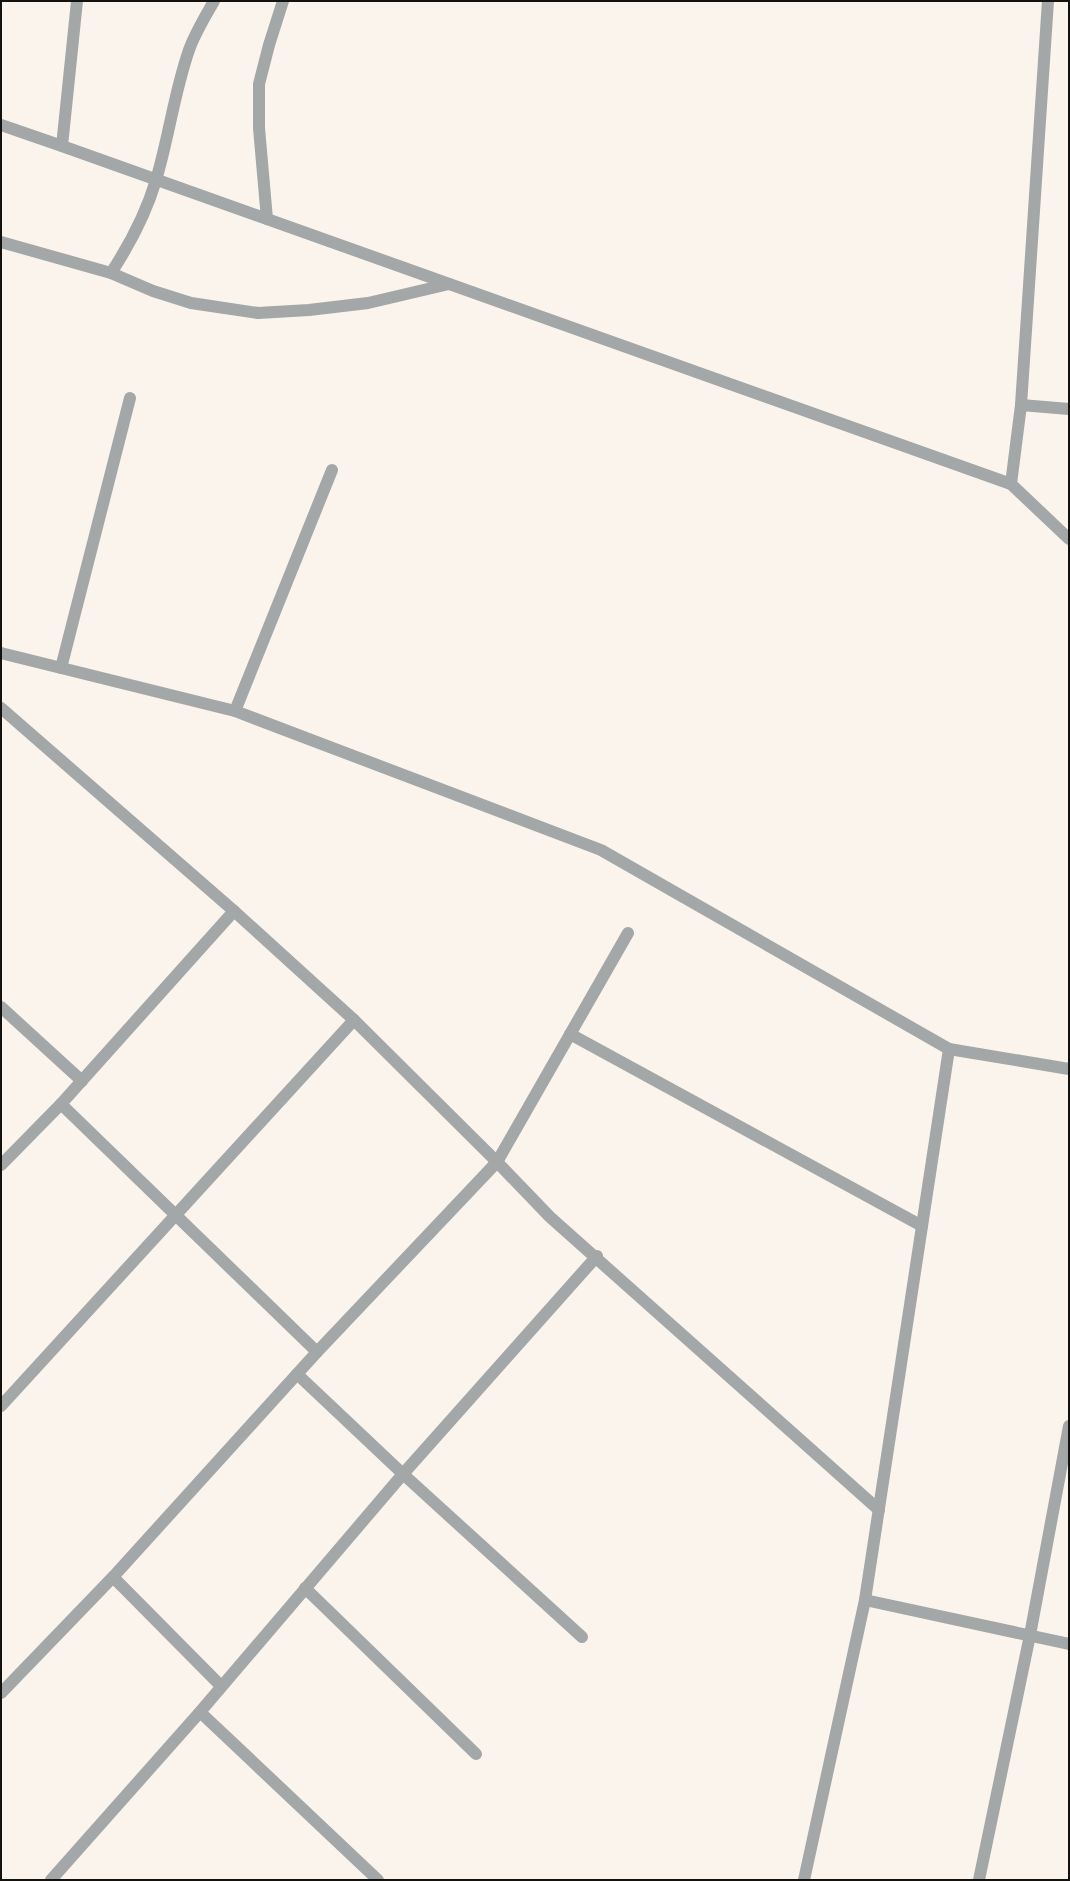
<svg xmlns="http://www.w3.org/2000/svg" width="1070" height="1881" viewBox="0 0 1070 1881" font-family="'Fira Sans Condensed',sans-serif">
	<style>
		.lines { fill: none; stroke-linecap: round; stroke-linejoin: round }
		.minor { stroke: #a3a7a7; stroke-width: 12 }
	</style>
	<rect width="100%" height="100%" fill="#faf4ed"/>
	<g class="lines">
		<g class="minor">
			<polyline points="77,1 62,146 1011,484 1069,539"/>
			<polyline points="1048,1 1021,405 1069,409"/>
			<polyline points="1,125 62,146"/>
			<polyline points="267,219 259,128 259,84 269,45 283,1"/>
			<polyline points="1,242 111,273 153,291 191,303 258,313 309,310 368,303 449,284"/>
			<path d="M111,273C130,244 146,214 156,180C169,137 174,93 189,50C195,33 205,17 214,1"/>
			<polyline points="1011,484 1021,405"/>
			<polyline points="1,653 235,711 601,850 949,1049 1069,1069"/>
			<polyline points="61,668 130,398"/>
			<polyline points="1,708 234,911 354,1020 497,1162 550,1217 879,1510"/>
			<polyline points="235,711 332,470"/>
			<polyline points="1,1007 82,1081"/>
			<polyline points="570,1034 922,1226"/>
			<polyline points="61,1104 317,1352"/>
			<polyline points="1,1165 61,1104 234,911"/>
			<polyline points="297,1374 403,1474 582,1637"/>
			<polyline points="1,1406 354,1020"/>
			<polyline points="113,1577 221,1686"/>
			<polyline points="305,1588 476,1754"/>
			<polyline points="865,1600 1069,1644"/>
			<polyline points="1,1693 113,1577 317,1352 497,1162 628,933"/>
			<polyline points="200,1712 378,1880"/>
			<polyline points="51,1880 200,1712 403,1474 597,1256"/>
			<polyline points="804,1880 865,1600 949,1049"/>
			<polyline points="979,1880 1030,1635 1069,1426"/>
		</g>
	</g>
	<rect width="1070" height="1881" fill="none" stroke="#14120f" stroke-width="4"/>
</svg>
